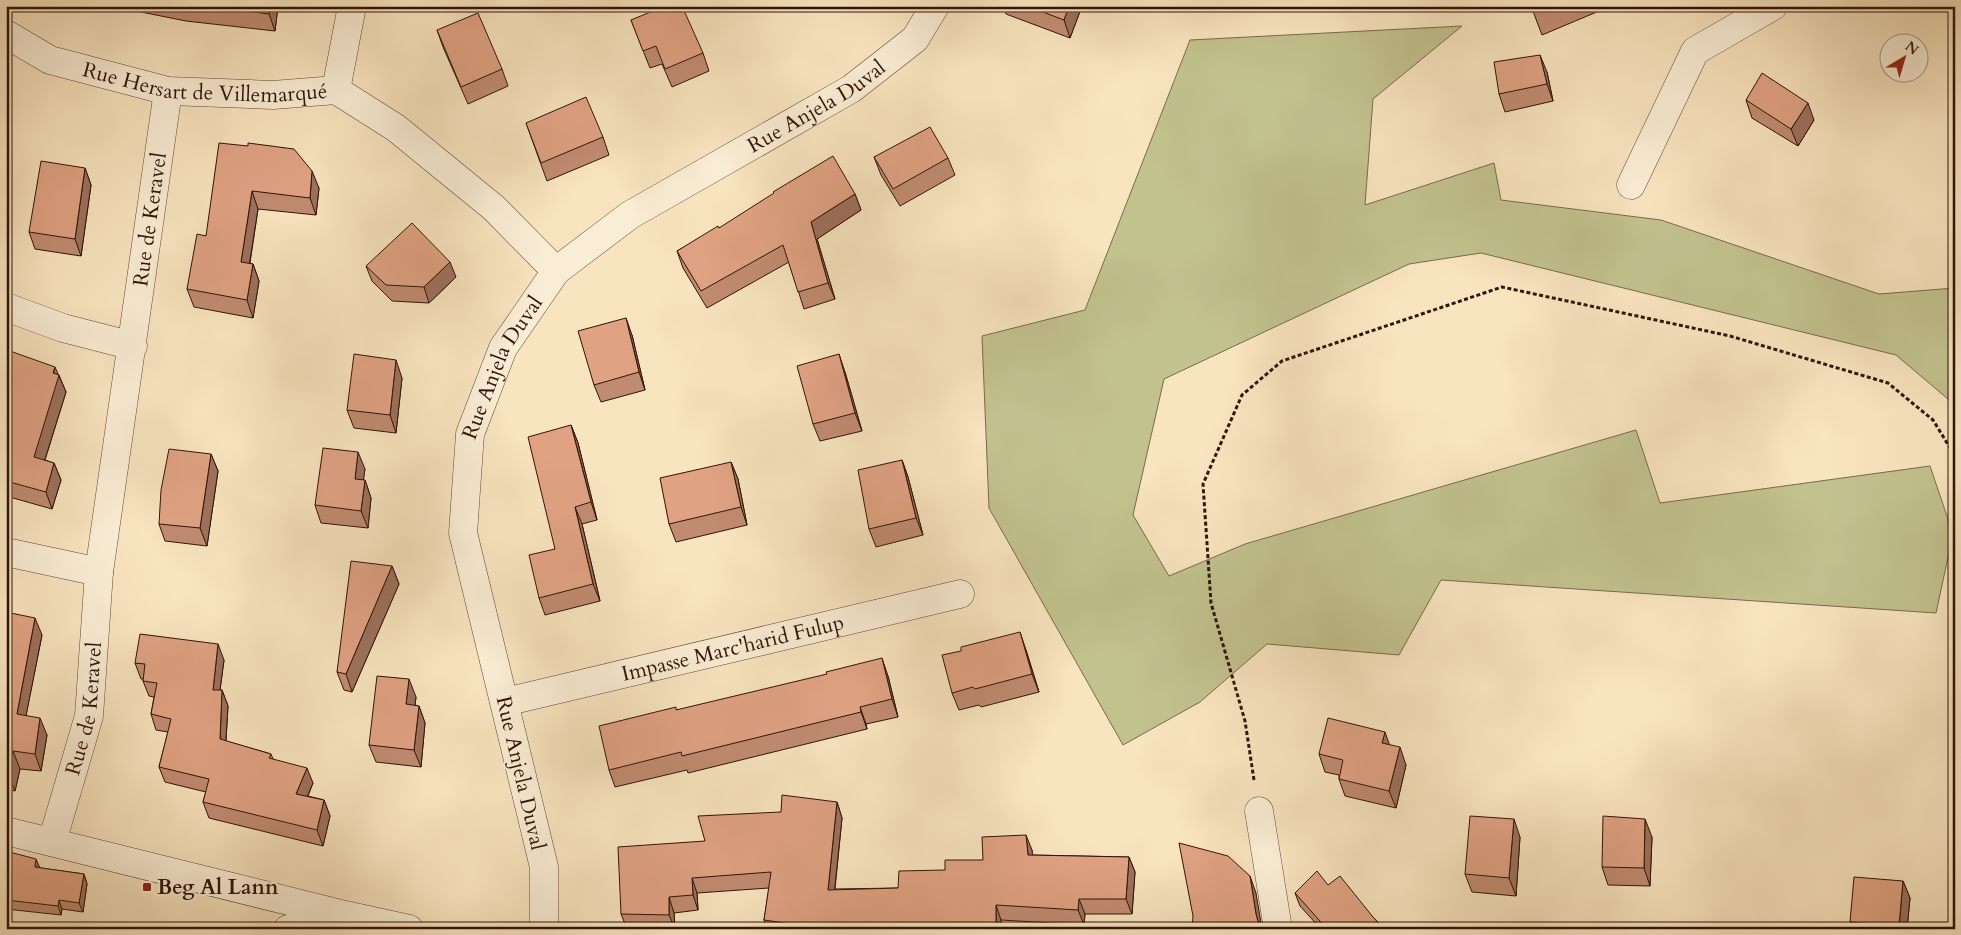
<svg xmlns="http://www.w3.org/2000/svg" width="1961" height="935" viewBox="0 0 1961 935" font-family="Cardo,serif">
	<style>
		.green { fill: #c2c28f; stroke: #786b4c }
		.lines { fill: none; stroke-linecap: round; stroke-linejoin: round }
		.minor-casing { stroke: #614836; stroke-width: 29 }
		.path { stroke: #2f1409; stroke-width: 3; stroke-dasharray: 4 2.5; stroke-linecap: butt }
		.minor { stroke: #faedd5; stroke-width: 28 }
		.wall { fill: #c18b71; stroke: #2f1409 }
		.shaded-wall { fill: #9d715c; stroke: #2f1409 }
		.building { fill: #e0a283; stroke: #2f1409 }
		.poi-dot { fill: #8f2418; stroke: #faedd5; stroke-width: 2 }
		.labels { text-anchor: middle; stroke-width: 4; stroke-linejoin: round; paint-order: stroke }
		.street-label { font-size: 21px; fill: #2f1409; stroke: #faedd5 }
		.poi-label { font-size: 21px; font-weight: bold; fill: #2f1409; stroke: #faedd5; text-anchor: start }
	</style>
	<rect width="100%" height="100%" fill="#f8e4bf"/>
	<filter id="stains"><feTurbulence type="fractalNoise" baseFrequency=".004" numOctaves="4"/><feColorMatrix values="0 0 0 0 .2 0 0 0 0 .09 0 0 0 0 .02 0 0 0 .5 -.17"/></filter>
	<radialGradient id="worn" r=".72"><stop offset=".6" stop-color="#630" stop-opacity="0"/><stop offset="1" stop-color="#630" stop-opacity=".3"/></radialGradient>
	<polygon class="green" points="1462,26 1373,99 1365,205 1494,163 1501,200 1661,220 1879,294 1955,288 1955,405 1896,355 1481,253 1409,264 1164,379 1133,515 1169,576 1245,544 1636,430 1660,503 1930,466 1953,534 1936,613 1441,580 1399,655 1267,644 1200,702 1123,745 989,508 982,336 1085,310 1190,40"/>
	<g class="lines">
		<g class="minor-casing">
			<g id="minor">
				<path id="s1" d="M6,34L50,60L168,91L273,95L336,90L396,128L494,208L556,271"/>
				<polyline points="336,90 352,6"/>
				<polyline points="1631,185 1695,51 1773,6"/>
				<polyline points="6,307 63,328 133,346"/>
				<polyline points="6,552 99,572"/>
				<path id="s2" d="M505,702L960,594"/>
				<polyline points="1259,811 1278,929"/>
				<polyline points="6,831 345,915 409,929"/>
				<path id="s3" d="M52,842L89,716L99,572L168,91"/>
				<polyline points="288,929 341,916"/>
				<path id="s4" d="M544,929V867L463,533L470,434L503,348L556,271L630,215L851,89L915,39L935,6"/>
			</g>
		</g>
		<polyline class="path" points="1254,780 1245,721 1211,603 1203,484 1242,395 1282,361 1502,287 1730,336 1888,383 1933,420 1955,456"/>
		<use href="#minor" class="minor"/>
	</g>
	<g class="wall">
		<polygon points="125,6 278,6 275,31 186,21 126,9"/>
		<polygon points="747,6 760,6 749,11"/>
		<polygon points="1004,6 1082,6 1070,38 1006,14"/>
		<polygon points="1531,6 1611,6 1542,35"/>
		<polygon points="631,20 703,53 709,71 672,87 662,64 650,68"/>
		<polygon points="437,30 502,69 508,86 468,104 443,47"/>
		<polygon points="1547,72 1553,101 1505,112 1499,94"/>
		<polygon points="1746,100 1814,120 1798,146 1752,118"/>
		<polygon points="526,123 603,137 609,155 547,181"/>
		<polygon points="248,146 319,188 316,215 258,209 250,263 253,264 259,281 253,318 194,307 187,289 206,236"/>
		<polygon points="874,157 948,158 955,175 900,206 881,175"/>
		<polygon points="85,168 91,185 81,256 35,249 29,232"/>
		<polygon points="855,194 861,210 817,239 835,299 804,309 789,262 707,308 683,268 677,251 719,228"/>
		<polygon points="366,266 456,277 429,303 392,301 372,281"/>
		<polygon points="632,335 645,390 601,402 594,385"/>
		<polygon points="6,353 59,375 66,392 45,460 54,463 61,480 52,509 6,496"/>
		<polygon points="845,372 862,431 820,441 813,424"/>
		<polygon points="402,378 396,433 354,428 347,410"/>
		<polygon points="571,425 578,443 597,520 582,524 600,601 545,615 539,598 555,549"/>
		<polygon points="211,454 218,471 207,546 165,541 159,524"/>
		<polygon points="902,460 908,477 923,535 876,547 869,529"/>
		<polygon points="731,462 738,479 747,525 676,542 669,524"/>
		<polygon points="365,469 363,480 365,480 371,498 368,528 321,523 315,505"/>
		<polygon points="392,566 399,584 352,692 344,690 337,672"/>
		<polygon points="6,612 42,635 26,715 47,735 41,771 20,769 15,791 6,789"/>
		<polygon points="1026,650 1039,692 981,707 979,705 959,710 952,693"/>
		<polygon points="224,660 220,690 222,690 228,706 226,741 271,754 273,759 313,783 308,796 324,800 330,816 323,846 209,818 203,802 206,792 165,782 159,767 168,732 156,730 151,714 154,697 149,696 143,681 143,679 141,679 135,663"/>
		<polygon points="888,676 898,717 866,724 867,729 688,773 687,770 615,787 609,770 677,710"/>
		<polygon points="416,697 415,705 419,706 425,723 421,767 376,762 369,745"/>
		<polygon points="1390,745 1406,765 1396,808 1345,796 1339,779 1339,775 1325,772 1319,754"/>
		<polygon points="837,802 842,818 835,889 898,888 945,870 983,860 1032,850 1032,855 1129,857 1135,872 1132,914 1085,914 1084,925 1001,920 1001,929 767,929 764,920 769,888 697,893 698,910 674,913 675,929 627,929 621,914 705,841 781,812"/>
		<polygon points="1520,837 1516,896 1472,892 1465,874"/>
		<polygon points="1652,837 1650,886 1608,885 1602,867"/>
		<polygon points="6,851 40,868 84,874 87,884 83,912 62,909 61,915 6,909"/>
		<polygon points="1903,881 1910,898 1907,929 1853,929 1850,922"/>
		<polygon points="1328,885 1373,917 1384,929 1321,929 1300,906 1295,893"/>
	</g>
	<g class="shaded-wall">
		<polygon points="269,6 278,6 275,31 269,14"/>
		<polygon points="1069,6 1082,6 1070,38 1064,20"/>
		<polygon points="1540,55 1547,72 1553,101 1547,84"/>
		<polygon points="1808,103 1814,120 1798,146 1791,129"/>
		<polygon points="85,168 91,185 81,256 75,239"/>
		<polygon points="312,171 319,188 316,215 310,198"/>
		<polygon points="252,191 258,209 247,279 241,262"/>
		<polygon points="855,194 861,210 817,239 835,299 828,283 811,222"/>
		<polygon points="450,262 456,277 429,303 424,287"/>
		<polygon points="253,264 259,281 253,318 247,300"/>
		<polygon points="626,318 632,335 645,390 639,372"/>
		<polygon points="839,354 845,372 862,431 855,413"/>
		<polygon points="396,360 402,378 396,433 390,415"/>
		<polygon points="55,367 66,392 40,475 34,457"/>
		<polygon points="571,425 578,443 597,520 591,502"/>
		<polygon points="358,452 365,469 361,497 355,479"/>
		<polygon points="211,454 218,471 207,546 200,528"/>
		<polygon points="902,460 908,477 923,535 916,518"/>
		<polygon points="731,462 738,479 747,525 741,507"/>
		<polygon points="54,463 61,480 52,509 46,492"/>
		<polygon points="365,480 371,498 368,528 361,511"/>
		<polygon points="575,507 582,524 600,601 593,584"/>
		<polygon points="392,566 399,584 352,692 346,674"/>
		<polygon points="35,618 42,635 23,731 17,714"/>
		<polygon points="1020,632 1026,650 1039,692 1032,674"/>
		<polygon points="218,644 224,660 218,705 213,690"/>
		<polygon points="882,658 888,676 898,717 892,699"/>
		<polygon points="409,679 416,697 413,721 406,704"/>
		<polygon points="222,690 228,706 225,754 220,739"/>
		<polygon points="419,706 425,723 421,767 414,750"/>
		<polygon points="860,707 866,724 867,729 861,712"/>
		<polygon points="40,718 47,735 41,771 35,754"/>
		<polygon points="1385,732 1391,749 1382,743"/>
		<polygon points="1400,747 1406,765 1396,808 1389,791"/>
		<polygon points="13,751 20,769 15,791 8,774"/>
		<polygon points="307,768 313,783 302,809 296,794"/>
		<polygon points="324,800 330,816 323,846 317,830"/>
		<polygon points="837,802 842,818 833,905 828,890"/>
		<polygon points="1514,819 1520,837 1516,896 1509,878"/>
		<polygon points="1645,819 1652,837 1650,886 1644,868"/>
		<polygon points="1026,835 1032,850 1034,870 1028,855"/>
		<polygon points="1129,857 1135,872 1132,914 1126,899"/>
		<polygon points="36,859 40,868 35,867"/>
		<polygon points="84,874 87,884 83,912 79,903"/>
		<polygon points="1250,876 1256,893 1262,929 1260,929 1256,914"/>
		<polygon points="692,878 697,893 698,910 693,895"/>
		<polygon points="1903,881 1910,898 1907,929 1900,929 1899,926"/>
		<polygon points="669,897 674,913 675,929 669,915"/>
		<polygon points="1079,899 1085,914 1084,925 1078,910"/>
		<polygon points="59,900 62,909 61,915 58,906"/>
		<polygon points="996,905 1001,920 1001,929 996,929"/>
	</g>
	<g class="building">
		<polygon points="206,6 269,6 269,14"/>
		<polygon points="665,6 682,6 703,53 665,69 656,46 643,51 631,20"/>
		<polygon points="1027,6 1069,6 1064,20"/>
		<polygon points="1531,6 1543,6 1533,10"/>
		<polygon points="478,13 502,69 461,87 437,30"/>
		<polygon points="1540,55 1547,84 1499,94 1494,62"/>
		<polygon points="1762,73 1808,103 1791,129 1746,100"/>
		<polygon points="586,97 603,137 541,163 526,123"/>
		<polygon points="930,127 948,158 893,189 874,157"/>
		<polygon points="219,143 248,146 248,143 294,149 312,171 310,198 252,191 241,262 253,264 247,300 187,289 197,234 206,236"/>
		<polygon points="833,156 855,194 811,222 828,283 798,292 783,245 701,291 677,251 718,226 719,228 774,193 773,192"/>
		<polygon points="41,161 85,168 75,239 29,232"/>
		<polygon points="412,223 450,262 424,287 386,285 366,266"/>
		<polygon points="626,318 639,372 594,385 578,331"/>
		<polygon points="10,351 55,367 53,373 59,375 34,457 54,463 46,492 6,481 6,353 10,354"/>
		<polygon points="354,354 396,360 390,415 347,410"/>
		<polygon points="839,354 855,413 813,424 797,366"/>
		<polygon points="571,425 591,502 575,507 593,584 539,598 529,555 555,549 528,437"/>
		<polygon points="323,448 358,452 355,479 365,480 361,511 315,505"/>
		<polygon points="169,449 211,454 200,528 159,524 161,490"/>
		<polygon points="902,460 916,518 869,529 858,470"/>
		<polygon points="731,462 741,507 669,524 660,478"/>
		<polygon points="351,561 392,566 346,674 337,672"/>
		<polygon points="6,612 35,618 17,714 40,718 35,754 13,751 8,774 6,773"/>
		<polygon points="1020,632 1032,674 975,689 973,687 952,693 942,655 961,651 961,647"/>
		<polygon points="140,634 218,644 213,690 222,690 220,739 271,754 269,758 307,768 296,794 324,800 317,830 203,802 209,779 159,767 171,719 151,714 157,683 143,681 145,664 135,663"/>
		<polygon points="882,658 892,699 860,707 861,712 682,756 681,752 609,770 599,726 676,707 676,710 827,674 826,672"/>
		<polygon points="377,676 409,679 406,704 419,706 414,750 369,745"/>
		<polygon points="1328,718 1385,732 1382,743 1400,747 1389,791 1339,779 1343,760 1319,754"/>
		<polygon points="782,795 837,802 828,890 898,888 899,871 945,870 945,860 983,860 982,837 1026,835 1028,855 1129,857 1126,899 1079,899 1078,910 996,905 996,929 826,929 764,920 771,872 692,878 693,895 669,897 669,915 621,914 618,847 705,841 698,816 781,812"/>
		<polygon points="1470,816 1514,819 1509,878 1465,874"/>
		<polygon points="1603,816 1645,819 1644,868 1602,867"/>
		<polygon points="1179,843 1228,856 1250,876 1256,914 1260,929 1192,929 1193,916"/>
		<polygon points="6,851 36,859 35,867 84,874 79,903 59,900 58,906 6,900"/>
		<polygon points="1317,871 1328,885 1340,876 1373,917 1384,929 1327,929 1295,893"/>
		<polygon points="1854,877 1903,881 1899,926 1850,922"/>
	</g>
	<rect class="poi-dot" x="142" y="882" width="10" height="10" rx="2.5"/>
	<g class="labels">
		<g class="street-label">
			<text dy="7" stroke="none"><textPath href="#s1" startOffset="209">Rue Hersart de Villemarqué</textPath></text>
			<text dy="7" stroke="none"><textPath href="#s4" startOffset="999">Rue Anjela Duval</textPath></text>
			<text dy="7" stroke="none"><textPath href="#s3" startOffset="632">Rue de Keravel</textPath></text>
			<text dy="7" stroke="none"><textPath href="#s4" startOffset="579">Rue Anjela Duval</textPath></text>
			<text dy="7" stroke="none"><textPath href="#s2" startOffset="234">Impasse Marc'harid Fulup</textPath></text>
			<text dy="7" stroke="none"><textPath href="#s3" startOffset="138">Rue de Keravel</textPath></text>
			<text transform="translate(521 773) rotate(77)" y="7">Rue Anjela Duval</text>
		</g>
		<g class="poi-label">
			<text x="157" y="894">Beg Al Lann</text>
		</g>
	</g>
	<rect width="1961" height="935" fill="none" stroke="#f8e4bf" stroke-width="25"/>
	<rect x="8" y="8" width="1946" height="920" fill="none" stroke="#2f1409" stroke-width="2.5"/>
	<rect x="12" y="12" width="1936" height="910" fill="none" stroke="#2f1409"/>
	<g transform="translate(1904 58) rotate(38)"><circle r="24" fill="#faedd5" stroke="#a99683"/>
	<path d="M0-4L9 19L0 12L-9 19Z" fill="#8f2418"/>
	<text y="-8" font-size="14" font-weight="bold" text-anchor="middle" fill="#2f1409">N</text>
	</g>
	<rect width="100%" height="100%" filter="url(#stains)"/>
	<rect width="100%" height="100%" fill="url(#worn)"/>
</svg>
